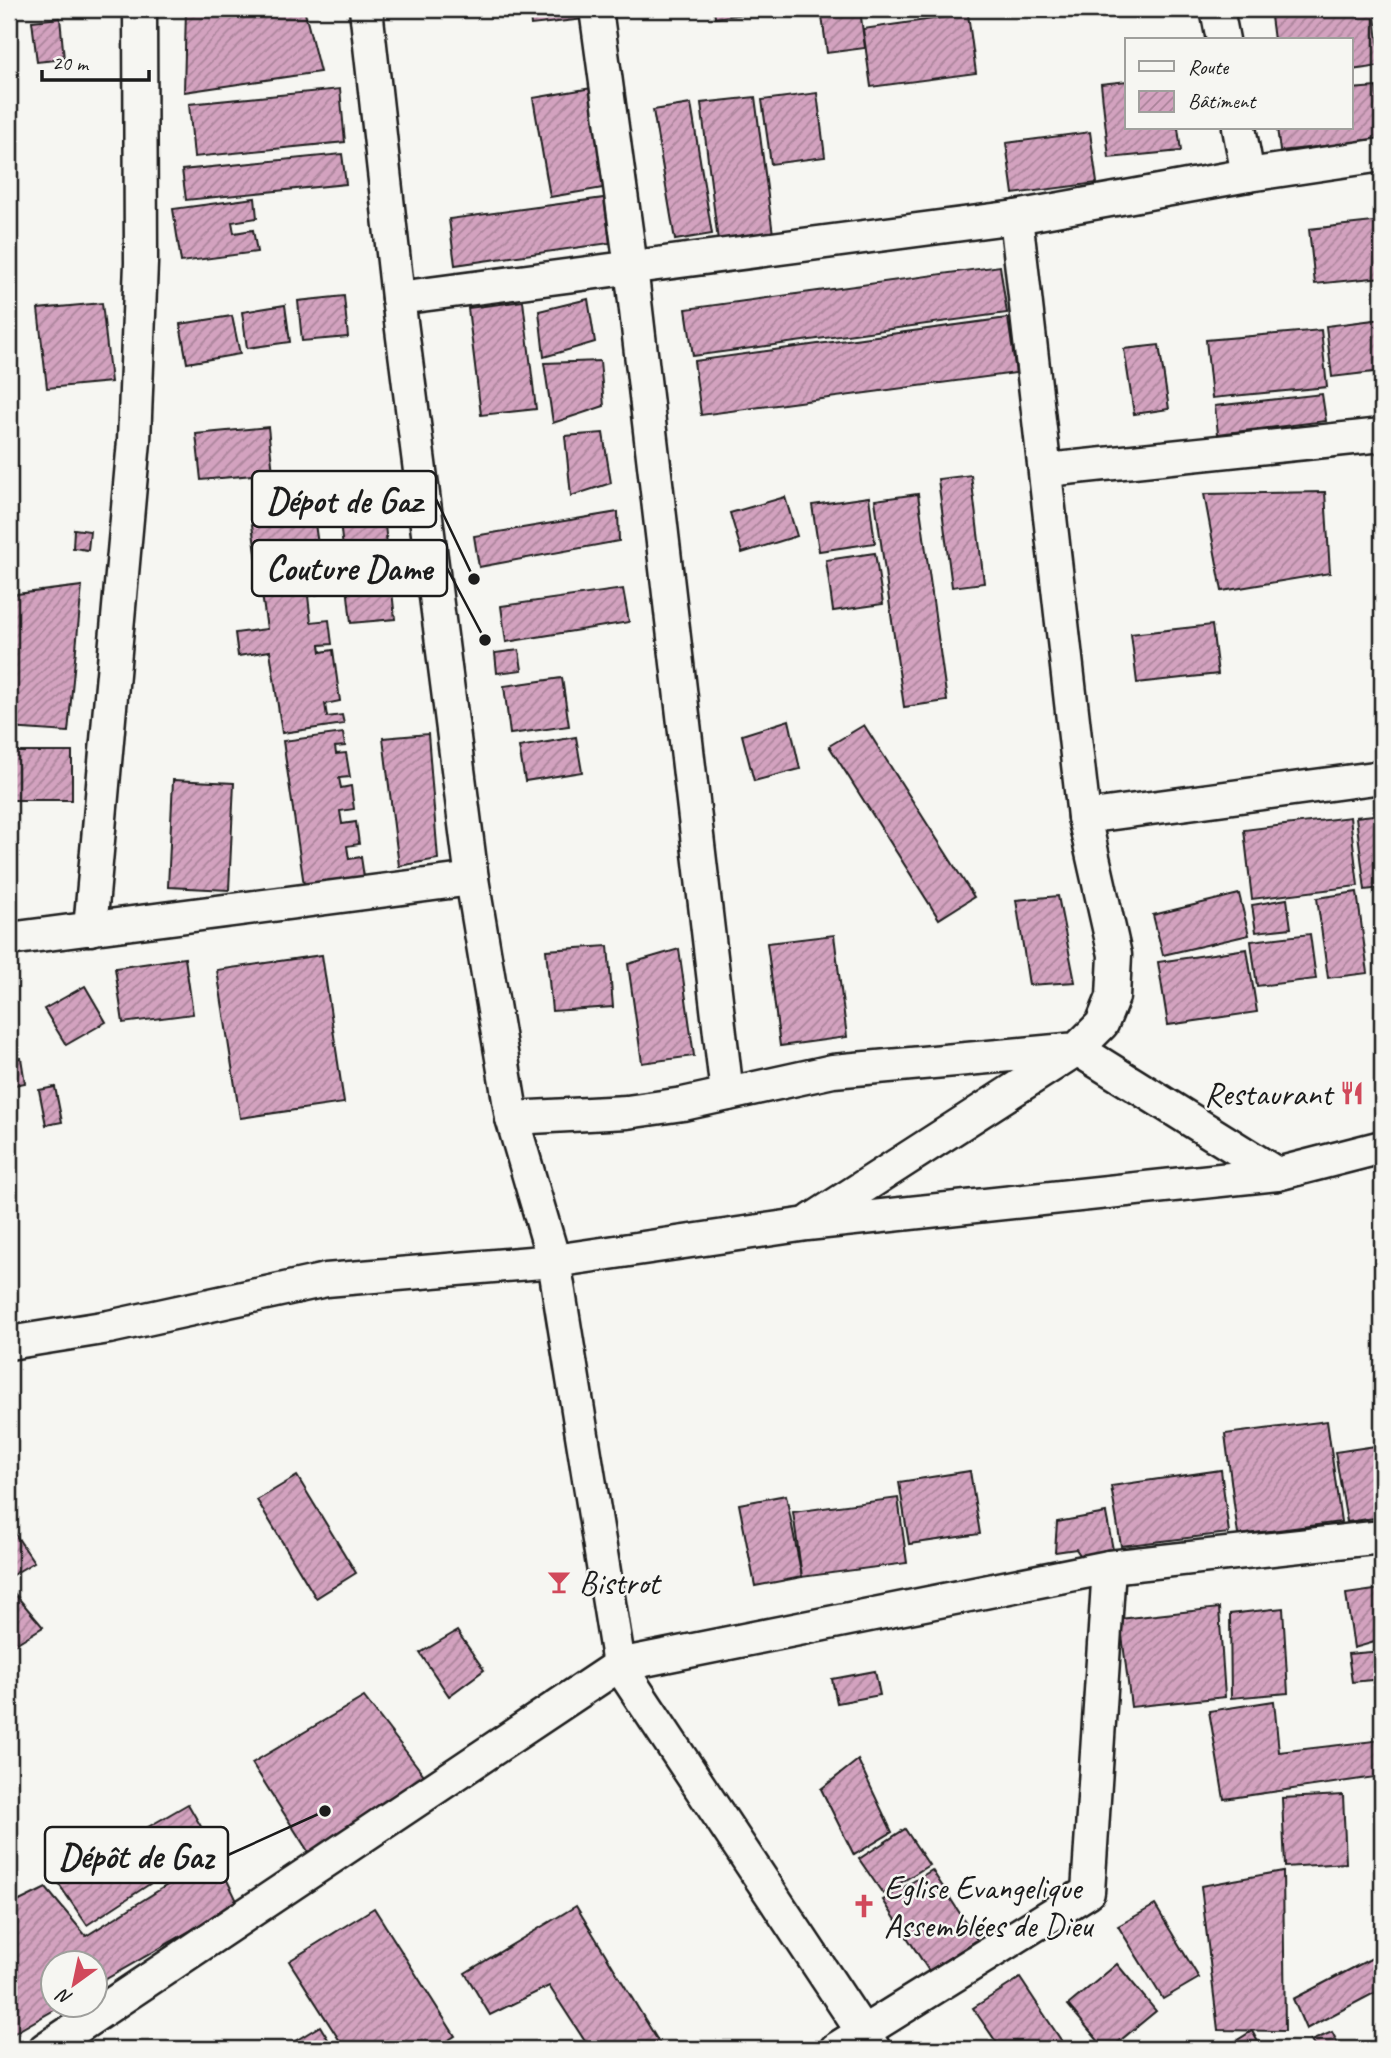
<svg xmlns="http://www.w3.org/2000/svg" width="1391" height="2058" viewBox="0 0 1391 2058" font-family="Caveat,sans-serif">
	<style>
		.building { fill: url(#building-hatch); stroke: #1c1c1c; stroke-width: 2 }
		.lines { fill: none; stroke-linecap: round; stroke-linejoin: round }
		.street-casing { stroke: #1c1c1c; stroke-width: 37 }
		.street { stroke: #f6f6f2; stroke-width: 32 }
		.labels { text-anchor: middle; stroke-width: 5; stroke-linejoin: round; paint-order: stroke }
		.poi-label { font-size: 33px; fill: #1c1c1c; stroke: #f6f6f2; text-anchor: start }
		.leader { fill: none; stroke: #1c1c1c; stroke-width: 2.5 }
		.callout-dot { fill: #1c1c1c; stroke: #f6f6f2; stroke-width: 2.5 }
		.callout { fill: #f6f6f2; stroke: #1c1c1c; stroke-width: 2.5 }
		.callout-label { font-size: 35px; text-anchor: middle; font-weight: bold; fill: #1c1c1c }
	</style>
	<defs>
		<pattern id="building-hatch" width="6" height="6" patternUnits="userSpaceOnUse" patternTransform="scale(1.75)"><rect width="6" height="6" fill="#d3a2bf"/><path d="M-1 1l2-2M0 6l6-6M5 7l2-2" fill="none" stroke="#aa839a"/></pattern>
	</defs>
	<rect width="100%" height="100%" fill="#f6f6f2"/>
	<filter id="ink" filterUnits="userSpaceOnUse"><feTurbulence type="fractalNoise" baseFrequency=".0143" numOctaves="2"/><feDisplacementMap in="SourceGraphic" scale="14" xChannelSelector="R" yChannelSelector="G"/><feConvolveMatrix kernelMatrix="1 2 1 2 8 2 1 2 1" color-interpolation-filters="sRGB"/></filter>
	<g filter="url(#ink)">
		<g class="building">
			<polygon points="186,9 304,9 320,72 184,92"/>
			<polygon points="529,9 583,9 584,19 531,25"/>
			<polygon points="714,9 752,9 753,13 715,18"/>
			<polygon points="821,9 860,9 865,48 827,53"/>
			<polygon points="1270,9 1382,9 1382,15 1375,16 1381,66 1351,70 1351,40 1274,40"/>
			<polygon points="968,14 976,73 871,87 863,29"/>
			<polygon points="60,18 64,59 37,62 32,21"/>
			<polygon points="1127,81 1127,128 1178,128 1181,151 1109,158 1101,84"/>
			<polygon points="1376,87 1381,140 1280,151 1277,128 1351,128 1351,89"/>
			<polygon points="592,88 609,187 550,197 533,98"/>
			<polygon points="340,89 345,142 194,157 189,104"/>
			<polygon points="817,93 825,157 771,164 762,100"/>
			<polygon points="755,97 774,242 719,249 701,103"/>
			<polygon points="691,104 712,234 675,240 653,110"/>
			<polygon points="1090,132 1097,183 1013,194 1006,143"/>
			<polygon points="342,154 346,184 186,200 182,170"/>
			<polygon points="255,198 257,218 232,222 234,233 253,230 257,252 181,262 173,209"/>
			<polygon points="604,198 610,243 455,265 449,219"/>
			<polygon points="1382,221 1382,277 1315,284 1309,229"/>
			<polygon points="1000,266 1007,313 693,356 686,309"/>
			<polygon points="344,296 348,337 302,341 298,301"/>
			<polygon points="588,299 595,342 544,357 539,311"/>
			<polygon points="523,301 536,409 481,415 468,308"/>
			<polygon points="102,303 111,382 47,388 38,309"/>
			<polygon points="285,305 290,342 247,348 242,312"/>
			<polygon points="232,316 240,354 187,363 180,324"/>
			<polygon points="1008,318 1016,373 701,415 694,361"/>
			<polygon points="1382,319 1382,371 1332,377 1326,326"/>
			<polygon points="1321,330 1327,387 1212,398 1206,340"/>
			<polygon points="1159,345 1169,409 1134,414 1124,349"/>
			<polygon points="600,361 604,406 553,423 544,363"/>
			<polygon points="1322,394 1326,421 1218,434 1215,406"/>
			<polygon points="268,427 273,473 201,480 196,434"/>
			<polygon points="603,433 611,483 571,496 565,436"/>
			<polygon points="971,475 984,583 952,587 938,479"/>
			<polygon points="1325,492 1330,573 1222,591 1204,494"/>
			<polygon points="918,494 947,701 904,707 875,500"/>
			<polygon points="785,497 797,536 742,553 730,513"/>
			<polygon points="869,497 875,543 819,551 812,505"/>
			<polygon points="618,512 619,541 479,567 474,536"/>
			<polygon points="384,516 395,619 351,623 340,521"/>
			<polygon points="314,517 325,593 308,596 311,622 329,620 332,644 320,645 321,652 333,650 340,701 325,704 327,717 342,715 344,724 282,733 270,651 238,656 235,633 267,629 252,525"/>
			<polygon points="74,529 90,531 88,550 73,548"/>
			<polygon points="875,553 883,604 833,611 826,560"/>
			<polygon points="82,586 68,732 9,728 9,595"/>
			<polygon points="623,589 629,622 506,642 501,606"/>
			<polygon points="1212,625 1218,674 1137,683 1131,634"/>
			<polygon points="519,650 522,670 497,673 495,653"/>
			<polygon points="562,678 569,726 510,734 504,686"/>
			<polygon points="789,720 800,769 754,781 742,735"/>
			<polygon points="864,725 974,897 939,919 829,746"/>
			<polygon points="343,733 345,746 335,747 336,754 346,753 350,777 339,778 341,788 351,786 354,809 340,811 342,824 356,822 359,844 347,846 349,859 361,857 364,877 304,885 283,741"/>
			<polygon points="428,734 438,859 399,866 383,738"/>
			<polygon points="576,737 582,772 525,781 519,747"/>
			<rect x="9" y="752" width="63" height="48"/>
			<polygon points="173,780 234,783 229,890 168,887"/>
			<polygon points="1382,814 1382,888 1365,890 1356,817"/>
			<polygon points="1350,817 1358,886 1252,899 1244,830"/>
			<polygon points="1357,892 1368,973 1328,978 1317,898"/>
			<polygon points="1239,894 1249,935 1163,955 1153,915"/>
			<polygon points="1058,896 1075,982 1029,985 1016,900"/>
			<polygon points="1287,899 1291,928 1256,932 1252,905"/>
			<polygon points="1310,934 1316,979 1257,986 1251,941"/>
			<polygon points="834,935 847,1037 780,1046 767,943"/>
			<polygon points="608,946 613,1007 552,1011 546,950"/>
			<polygon points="679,949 694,1056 642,1063 628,964"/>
			<polygon points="1247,949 1257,1012 1168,1025 1158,962"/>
			<polygon points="322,955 344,1103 240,1118 217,970"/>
			<polygon points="185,958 193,1014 123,1023 115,968"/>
			<polygon points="85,986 106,1022 66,1045 44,1009"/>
			<polygon points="21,1058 25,1083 9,1086 9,1060"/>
			<polygon points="55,1087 62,1122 46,1125 39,1090"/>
			<polygon points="1327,1421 1341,1522 1238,1535 1225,1434"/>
			<polygon points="1382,1445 1382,1517 1347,1522 1335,1452"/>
			<polygon points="1221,1470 1229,1533 1121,1546 1111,1486"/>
			<polygon points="970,1471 980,1534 909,1544 899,1482"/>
			<polygon points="297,1476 356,1573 316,1598 257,1500"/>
			<polygon points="786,1495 802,1577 755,1586 739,1504"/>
			<polygon points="898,1498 907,1563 802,1577 793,1512"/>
			<polygon points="1106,1513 1114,1555 1084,1561 1076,1549 1055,1552 1057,1522"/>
			<polygon points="9,1525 34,1562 9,1577"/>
			<polygon points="1382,1589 1382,1640 1354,1648 1346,1594"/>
			<polygon points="14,1593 43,1627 9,1648 9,1596"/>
			<polygon points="1219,1608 1225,1697 1131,1707 1120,1619"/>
			<polygon points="1283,1608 1288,1693 1231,1698 1230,1614"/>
			<polygon points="457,1631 484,1670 449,1696 420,1653"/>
			<polygon points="1382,1651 1382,1679 1352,1682 1348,1654"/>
			<polygon points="875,1671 880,1695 837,1703 832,1679"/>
			<polygon points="364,1697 427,1779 311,1856 252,1763"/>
			<polygon points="1274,1701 1279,1752 1382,1740 1382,1776 1224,1799 1209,1711"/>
			<polygon points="858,1760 892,1832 854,1855 821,1789"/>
			<polygon points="1343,1795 1346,1863 1285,1867 1282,1798"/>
			<polygon points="188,1804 211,1844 87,1925 56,1880"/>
			<polygon points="905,1829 929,1865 883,1894 859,1859"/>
			<polygon points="215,1855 238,1903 94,1986 94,1964 52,1964 52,2006 61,2006 9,2036 9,1906 46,1888 86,1936"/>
			<polygon points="932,1870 977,1940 929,1971 883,1900"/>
			<polygon points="1283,1871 1285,2031 1218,2030 1201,1886"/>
			<polygon points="1155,1905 1199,1978 1163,1999 1118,1926"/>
			<polygon points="576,1906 663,2049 590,2049 549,1986 490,2015 465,1973"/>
			<polygon points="374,1908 455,2036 434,2049 345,2049 289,1961"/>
			<polygon points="1382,1953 1382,1989 1306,2029 1293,1999"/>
			<polygon points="1117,1964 1156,2011 1110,2049 1105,2049 1068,2005"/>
			<polygon points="1020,1978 1067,2049 1001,2049 973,2008"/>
			<polygon points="320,2026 334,2049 282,2049"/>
			<polygon points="1252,2031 1262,2049 1223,2049"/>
			<polygon points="1332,2032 1341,2049 1316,2049 1311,2041"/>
		</g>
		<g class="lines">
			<g class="street-casing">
				<g id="street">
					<polyline points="366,9 398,298 472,879 512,1118 554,1261 619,1665 874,2049"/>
					<polyline points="596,9 631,267 727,1094"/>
					<polyline points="1217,9 1223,40"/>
					<polyline points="1239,128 1248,175"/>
					<polyline points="398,298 1016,217 1248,175 1382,155"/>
					<polyline points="1047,470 1382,435"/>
					<polyline points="1084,817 1382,777"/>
					<polyline points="90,929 134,441 141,263 140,9"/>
					<polyline points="9,939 472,879"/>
					<polyline points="512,1118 627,1112 683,1104 833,1071 1077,1049 1102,1024 1113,997 1115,955 1084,817 1016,217"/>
					<polyline points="812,1220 1077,1049 1277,1174"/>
					<polyline points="9,1343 109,1327 326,1280 554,1261 807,1224 1277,1174 1382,1147"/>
					<polyline points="45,2049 619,1665 1109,1567 1382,1537"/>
					<polyline points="836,2049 1088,1892 1109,1567"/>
				</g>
			</g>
			<use href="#street" class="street"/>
		</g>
	</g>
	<defs>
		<g id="restaurant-bare" transform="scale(1.89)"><path d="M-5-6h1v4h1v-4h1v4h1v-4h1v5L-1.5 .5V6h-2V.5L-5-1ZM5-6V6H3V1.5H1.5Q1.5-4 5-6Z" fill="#d1495b" stroke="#f6f6f2" stroke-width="2.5" paint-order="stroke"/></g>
		<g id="bar-bare" transform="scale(1.89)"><path d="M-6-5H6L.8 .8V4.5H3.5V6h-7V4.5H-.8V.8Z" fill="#d1495b" stroke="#f6f6f2" stroke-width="2.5" paint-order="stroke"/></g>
		<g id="church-bare" transform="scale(1.89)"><path d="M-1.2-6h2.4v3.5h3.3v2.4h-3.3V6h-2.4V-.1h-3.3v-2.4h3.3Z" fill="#d1495b" stroke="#f6f6f2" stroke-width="2.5" paint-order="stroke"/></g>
	</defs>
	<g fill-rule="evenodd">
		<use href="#restaurant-bare" x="1352" y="1093"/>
		<use href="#bar-bare" x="559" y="1582"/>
		<use href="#church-bare" x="864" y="1906"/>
	</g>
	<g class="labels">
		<g class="poi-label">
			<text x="1332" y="1105" text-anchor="end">Restaurant</text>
			<text x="579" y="1594">Bistrot</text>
			<text x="884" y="1899">Eglise Evangelique<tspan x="884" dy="38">Assemblées de Dieu</tspan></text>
		</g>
	</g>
	<path class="leader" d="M474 579L436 499M485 640L447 568M325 1811L228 1855"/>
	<g class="callout-dot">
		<circle cx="474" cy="579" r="7"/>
		<circle cx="485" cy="640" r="7"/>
		<circle cx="325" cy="1811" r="7"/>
	</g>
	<g class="callout">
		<rect x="252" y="471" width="184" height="56" rx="7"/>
		<rect x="252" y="540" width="195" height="56" rx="7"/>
		<rect x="45" y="1827" width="183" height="56" rx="7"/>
	</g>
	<g class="callout-label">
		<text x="344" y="512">Dépot de Gaz</text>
		<text x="349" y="580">Couture Dame</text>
		<text x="136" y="1868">Dépôt de Gaz</text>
	</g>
	<rect width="1391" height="2058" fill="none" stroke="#f6f6f2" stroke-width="35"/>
	<rect x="18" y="18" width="1356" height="2023" fill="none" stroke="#1c1c1c" stroke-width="2.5" filter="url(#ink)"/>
	<rect x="1125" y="38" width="228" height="91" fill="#f6f6f2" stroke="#9f9f9c" stroke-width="2"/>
	<rect x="1139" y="61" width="35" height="10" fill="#f6f6f2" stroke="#9f9f9c" stroke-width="2"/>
	<text x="1188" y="74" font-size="21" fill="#1c1c1c">Route</text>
	<rect x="1139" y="91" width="35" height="21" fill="url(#building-hatch)" stroke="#9f9f9c" stroke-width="2"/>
	<text x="1188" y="108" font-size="21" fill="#1c1c1c">Bâtiment</text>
	<g transform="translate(74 1984) rotate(213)"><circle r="33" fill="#f6f6f2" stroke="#9f9f9c" stroke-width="2"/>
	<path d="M0-5L12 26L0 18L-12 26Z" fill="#d1495b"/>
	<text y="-10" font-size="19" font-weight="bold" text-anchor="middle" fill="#1c1c1c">N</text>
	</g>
	<path d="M42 70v10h107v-10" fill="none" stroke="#1c1c1c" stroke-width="3.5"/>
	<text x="52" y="70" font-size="21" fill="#1c1c1c" stroke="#f6f6f2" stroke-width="5" paint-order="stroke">20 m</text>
</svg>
